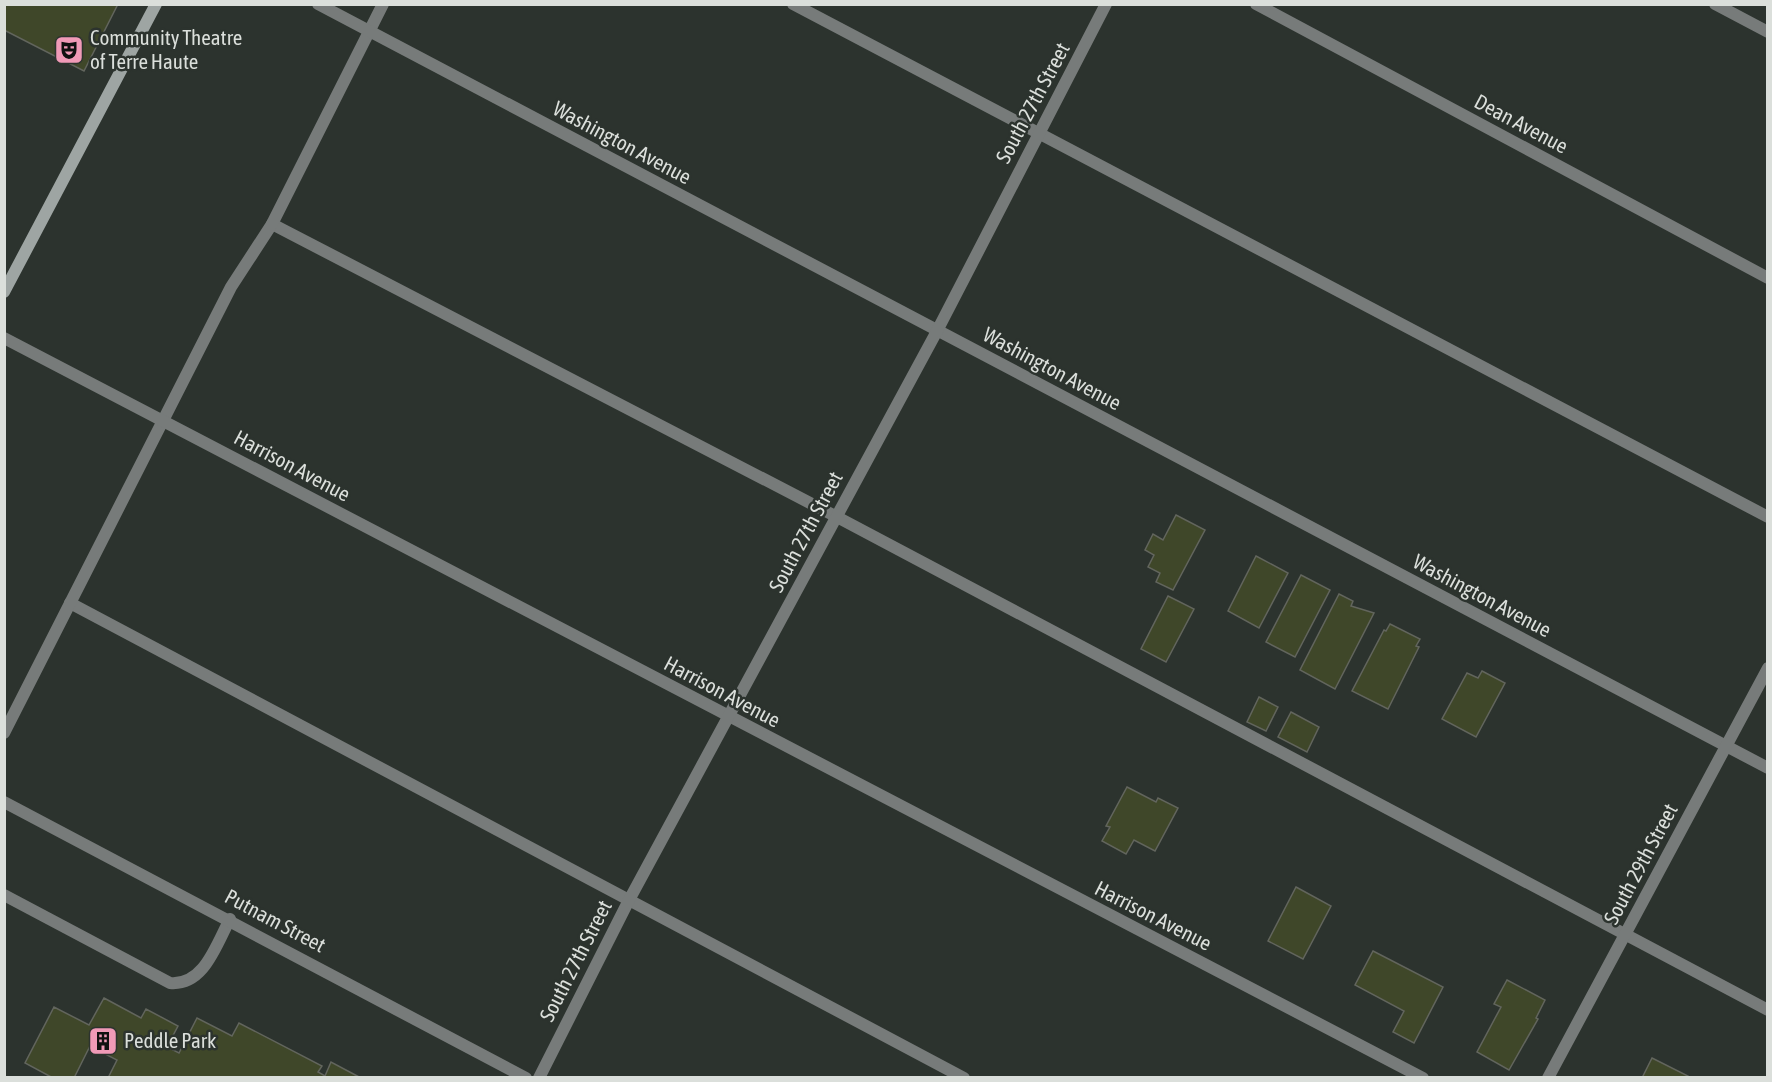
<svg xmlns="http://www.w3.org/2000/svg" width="1772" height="1082" viewBox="0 0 1772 1082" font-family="'Asap Condensed',sans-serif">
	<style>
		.building { fill: #3f4729; stroke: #62655d; stroke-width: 1.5 }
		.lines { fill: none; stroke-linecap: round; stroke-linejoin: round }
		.lane { stroke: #777b7a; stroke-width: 12 }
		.street { stroke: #777b7a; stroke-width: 12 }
		.secondary { stroke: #9ea5a3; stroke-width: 12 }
		.labels { text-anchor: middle; stroke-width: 5; stroke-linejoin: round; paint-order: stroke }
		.poi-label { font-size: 21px; fill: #dbdfdb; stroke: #2c332e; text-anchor: start }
		.street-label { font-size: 21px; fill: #dbdfdb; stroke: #2c332e }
	</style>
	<rect width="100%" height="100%" fill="#2c332e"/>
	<g class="building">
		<polygon points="4,4 118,4 84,71 4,30"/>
		<polygon points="1176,515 1205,530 1173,590 1156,582 1160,573 1148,567 1154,555 1145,550 1153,534 1163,540"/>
		<polygon points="1256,556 1288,573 1259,628 1228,611"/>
		<polygon points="1301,575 1330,590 1295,657 1266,642"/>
		<polygon points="1339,594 1353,601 1351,606 1374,613 1335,689 1300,670"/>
		<polygon points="1168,596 1194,609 1166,662 1141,649"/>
		<polygon points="1390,624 1420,639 1416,646 1419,647 1388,709 1352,691 1384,630 1386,631"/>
		<polygon points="1482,671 1505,683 1476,737 1442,719 1467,673 1478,678"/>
		<polygon points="1259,697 1278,707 1266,731 1247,722"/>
		<polygon points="1291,712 1319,727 1307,752 1278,737"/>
		<polygon points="1127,787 1156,802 1158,798 1178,808 1155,851 1134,840 1126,854 1102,841 1110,827 1106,826"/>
		<polygon points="1296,887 1331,906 1303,959 1268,941"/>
		<polygon points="1373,951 1443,987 1414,1043 1393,1032 1404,1011 1355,985"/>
		<polygon points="1507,980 1545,1000 1536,1018 1538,1019 1509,1070 1477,1052 1501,1007 1494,1004"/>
		<polygon points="104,998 141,1018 146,1009 178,1026 167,1047 179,1053 197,1018 232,1036 239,1023 322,1066 318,1072 325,1076 331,1062 361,1078 108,1078 117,1060 90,1046 74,1078 53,1078 25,1063 54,1007 89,1025"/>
		<polygon points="1652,1058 1688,1076 1687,1078 1642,1078"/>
	</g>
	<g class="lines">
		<g class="lane">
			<polyline points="793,4 1768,517"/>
			<polyline points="1715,4 1768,32"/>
			<polyline points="272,224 837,517 1768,1010"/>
			<polyline points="70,603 964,1078"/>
			<polyline points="4,733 231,287 272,224 383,4"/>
			<path d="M4,895L170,983C204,986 216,945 230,919"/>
		</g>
		<g class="street">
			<polyline points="318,4 1768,768"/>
			<polyline points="1256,4 1768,278"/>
			<polyline points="4,338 1423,1078"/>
			<polyline points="4,802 526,1078"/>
			<polyline points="539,1078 628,902 937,331 1106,4"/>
			<polyline points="1548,1078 1768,668"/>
		</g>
		<polyline class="secondary" points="4,292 156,4"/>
	</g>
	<defs>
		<g id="theatre-square" transform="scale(1.5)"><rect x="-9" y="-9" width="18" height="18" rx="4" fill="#f09ab7" stroke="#2c332e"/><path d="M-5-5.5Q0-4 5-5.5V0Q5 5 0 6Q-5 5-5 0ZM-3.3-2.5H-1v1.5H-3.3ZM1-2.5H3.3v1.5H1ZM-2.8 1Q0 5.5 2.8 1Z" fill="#111"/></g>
		<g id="building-square" transform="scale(1.5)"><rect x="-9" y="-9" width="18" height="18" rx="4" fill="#f09ab7" stroke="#2c332e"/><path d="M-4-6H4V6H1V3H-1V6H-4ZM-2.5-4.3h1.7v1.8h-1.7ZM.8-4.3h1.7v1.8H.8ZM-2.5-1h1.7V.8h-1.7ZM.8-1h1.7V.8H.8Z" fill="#111"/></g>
	</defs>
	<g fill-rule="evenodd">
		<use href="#theatre-square" x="69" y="50"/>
		<use href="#building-square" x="103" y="1041"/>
	</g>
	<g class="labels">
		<g class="poi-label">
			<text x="90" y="45">Community Theatre<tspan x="90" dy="24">of Terre Haute</tspan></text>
			<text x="124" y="1048">Peddle Park</text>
		</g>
		<g class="street-label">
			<text transform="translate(1033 103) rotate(-62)" y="7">South 27th Street</text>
			<text transform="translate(1521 124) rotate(28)" y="7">Dean Avenue</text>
			<text transform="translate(622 143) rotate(28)" y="7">Washington Avenue</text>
			<text transform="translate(1052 369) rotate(28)" y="7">Washington Avenue</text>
			<text transform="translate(292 466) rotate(28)" y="7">Harrison Avenue</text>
			<text transform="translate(806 532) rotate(-62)" y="7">South 27th Street</text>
			<text transform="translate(1482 596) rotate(28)" y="7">Washington Avenue</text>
			<text transform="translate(722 692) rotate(28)" y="7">Harrison Avenue</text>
			<text transform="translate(1641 864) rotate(-62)" y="7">South 29th Street</text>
			<text transform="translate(1153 916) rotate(27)" y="7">Harrison Avenue</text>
			<text transform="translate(275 921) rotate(28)" y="7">Putnam Street</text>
			<text transform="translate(576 961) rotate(-63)" y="7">South 27th Street</text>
		</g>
	</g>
	<rect width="1772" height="1082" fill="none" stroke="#dbdfdb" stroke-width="12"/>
</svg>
